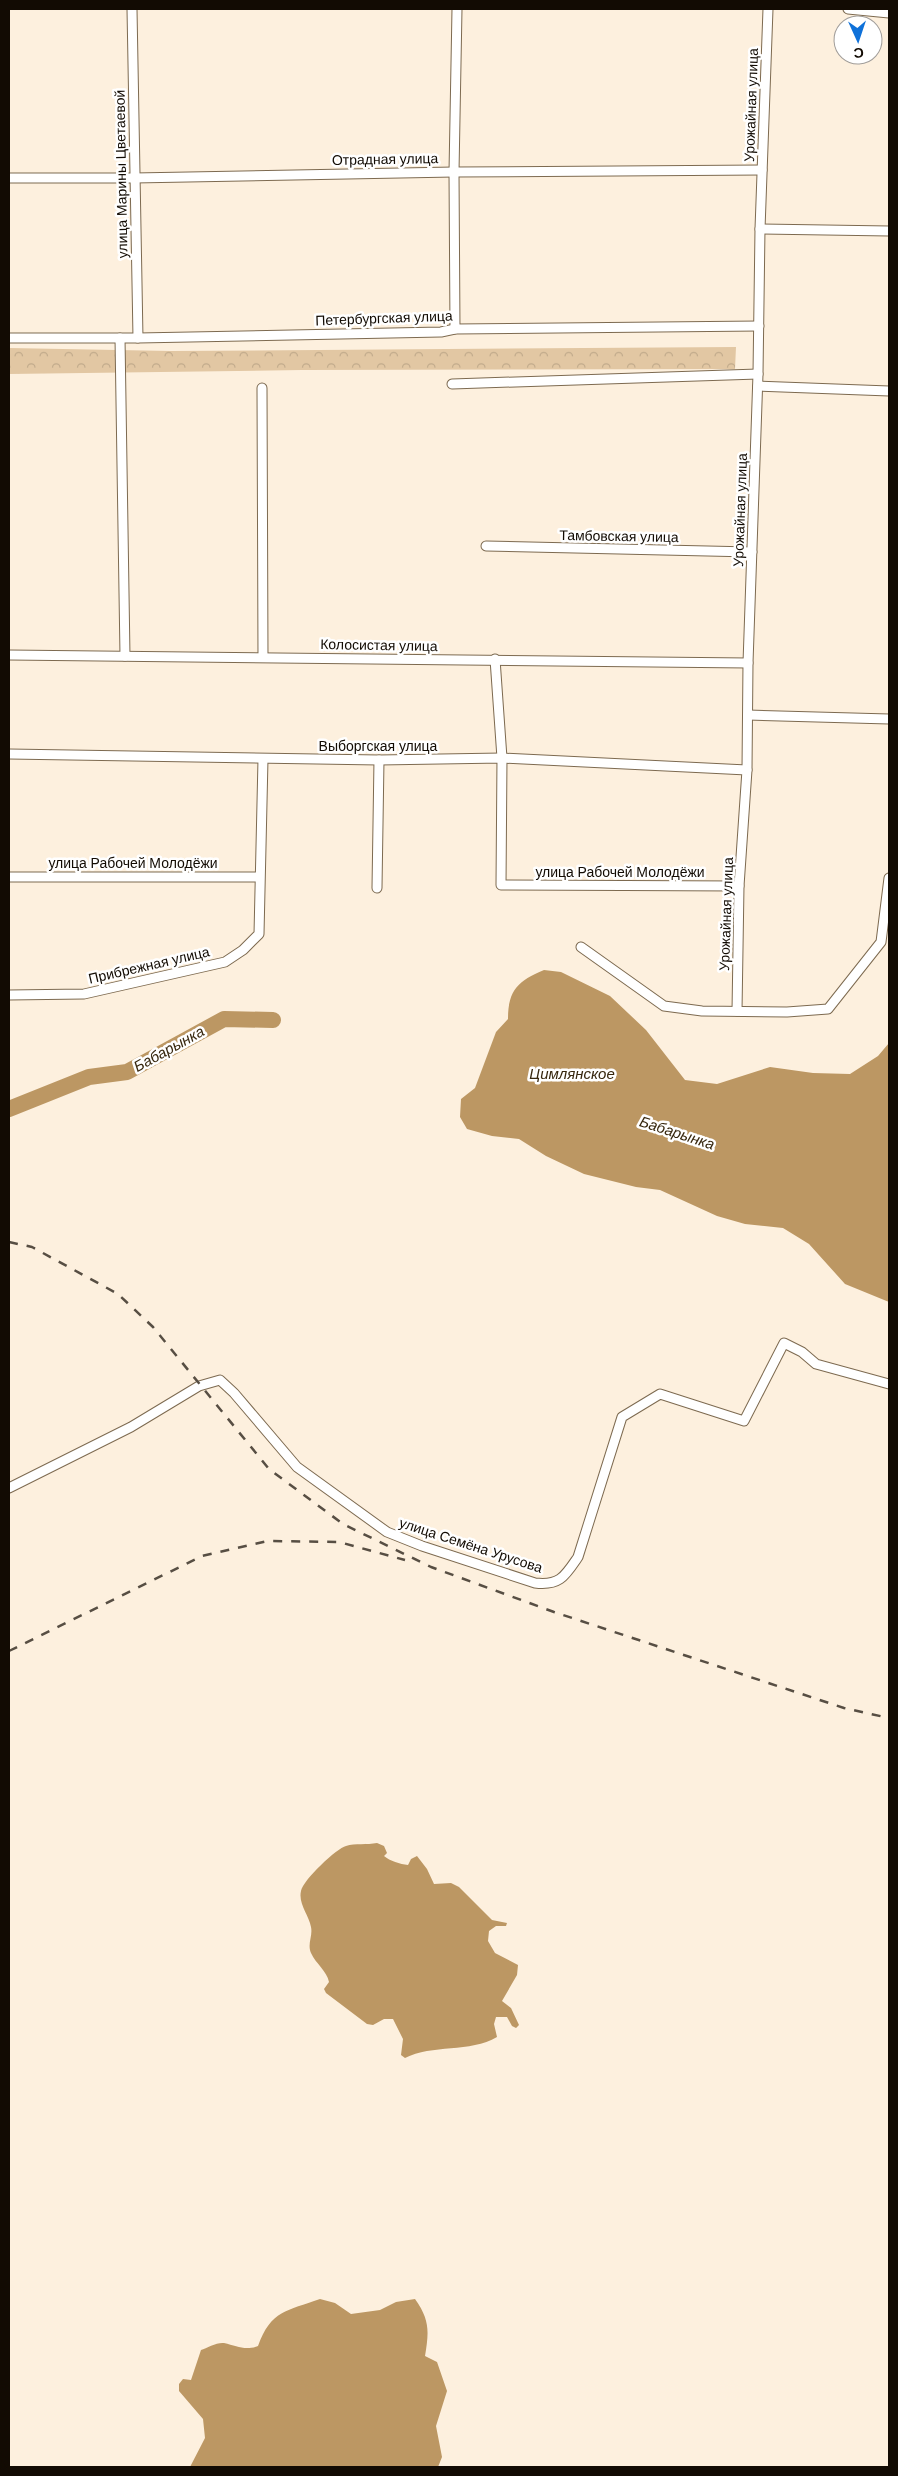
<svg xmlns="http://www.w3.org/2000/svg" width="898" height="2476" viewBox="0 0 898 2476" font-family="'DM Sans',sans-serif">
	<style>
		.forest { fill: url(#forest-crowns) }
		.water { fill: #bc9763 }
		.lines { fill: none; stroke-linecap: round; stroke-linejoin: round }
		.river { stroke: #bc9763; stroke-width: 16 }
		.minor-casing { stroke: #7d6a50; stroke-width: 11 }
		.minor { stroke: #fff; stroke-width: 9 }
		.rail { stroke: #574e43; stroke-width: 2.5; stroke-dasharray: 9 9; stroke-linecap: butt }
		.labels { text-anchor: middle; stroke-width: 5; stroke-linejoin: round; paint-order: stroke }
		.street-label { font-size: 14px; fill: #120b03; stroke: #fff }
		.water-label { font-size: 15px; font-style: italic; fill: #37270e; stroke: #fff }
	</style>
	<defs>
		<pattern id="forest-crowns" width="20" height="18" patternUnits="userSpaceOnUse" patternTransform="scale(1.25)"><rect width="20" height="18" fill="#e2c7a3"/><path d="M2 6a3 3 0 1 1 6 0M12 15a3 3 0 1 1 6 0" fill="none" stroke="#c1aa8b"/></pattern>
	</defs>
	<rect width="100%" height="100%" fill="#fdf0de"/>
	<polygon class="forest" points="736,347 735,369 302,370 9,374 9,348 171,351"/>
	<g class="water">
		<path d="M544,970L561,972L610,996L646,1030L685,1080L717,1084L770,1067L813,1073L850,1074L878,1056L889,1043V1302L845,1284L809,1244L783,1228L745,1224L717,1216L660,1190L636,1187L584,1174L546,1156L519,1139L492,1136L467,1129L460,1117L461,1099L475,1088L496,1032L508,1019C508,990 518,981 544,970Z"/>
		<path d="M377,1843L384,1846L387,1853L384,1856C390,1861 400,1864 408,1865L411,1859L417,1856L427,1869L434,1884L451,1883L459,1887L492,1920L507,1923L506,1926H496L489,1931L488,1941L495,1953L518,1965L517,1975L502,2001L511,2008L519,2025L516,2028L512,2026L507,2017H496L494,2024L497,2037C470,2053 432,2044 405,2058L401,2055L403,2039L393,2019H384L373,2025L367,2024L326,1993L324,1989L329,1982C327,1971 316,1964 311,1953C307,1944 313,1936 311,1927C309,1915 298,1904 301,1891C303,1880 337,1848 346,1846C355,1843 367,1845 377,1843Z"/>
		<path d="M320,2299L335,2303L351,2314L380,2310L396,2302L415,2299C430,2320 429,2332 425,2356L437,2362L447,2391L436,2426L442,2457L438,2467H190L205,2438L203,2419L179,2391V2384L183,2379L191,2380L201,2350C207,2348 217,2342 224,2343C237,2346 245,2351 258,2346C271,2310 287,2311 320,2299Z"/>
	</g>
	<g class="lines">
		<polyline class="river" points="9,1109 89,1077 127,1072 224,1019 273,1020"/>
		<g class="minor-casing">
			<g id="minor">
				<polyline points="132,9 138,338"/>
				<polyline points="848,9 889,13"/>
				<polyline points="9,178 134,178 454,172 762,170"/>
				<polyline points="760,229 889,231"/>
				<polyline points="455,329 454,172 457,9"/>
				<polyline points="9,338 138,338 441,332 455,329 759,326"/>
				<polyline points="120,338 125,656"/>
				<polyline points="452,384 758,374"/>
				<polyline points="758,386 889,391"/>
				<polyline points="262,388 263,657"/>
				<polyline points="486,546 752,552"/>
				<polyline points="9,655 748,663"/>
				<polyline points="495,659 502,758 501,885 739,886"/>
				<polyline points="748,715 889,719"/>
				<polyline points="9,754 379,760 502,758 747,770"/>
				<polyline points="9,877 258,877"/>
				<polyline points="377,888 379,760"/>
				<polyline points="581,947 664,1006 702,1011 787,1012 828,1009 881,942 889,878"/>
				<polyline points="9,995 84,994 225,962 243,950 259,934 263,759"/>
				<polyline points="737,1011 739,886 747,770 748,663 758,374 760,229 768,9"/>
				<path d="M9,1488L131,1427L199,1386L220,1380L234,1393L297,1467L387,1532L422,1546L535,1583C560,1586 565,1576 578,1557L622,1417L660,1394L744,1421L784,1343L802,1352L816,1364L889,1384"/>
			</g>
		</g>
		<use href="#minor" class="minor"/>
		<g class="rail">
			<polyline points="9,1242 32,1247 118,1294 153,1327 269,1469 343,1524 431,1567 554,1612 844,1708 889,1718"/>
			<polyline points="9,1651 202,1556 268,1541 339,1542 405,1560"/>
		</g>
	</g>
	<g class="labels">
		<g class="street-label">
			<text transform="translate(751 105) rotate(-88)" y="5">Урожайная улица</text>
			<text transform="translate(385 159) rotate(-1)" y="5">Отрадная улица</text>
			<text transform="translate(121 174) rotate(-91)" y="5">улица Марины Цветаевой</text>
			<text transform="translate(384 318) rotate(-2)" y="5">Петербургская улица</text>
			<text transform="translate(740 510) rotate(-88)" y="5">Урожайная улица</text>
			<text transform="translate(619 536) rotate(1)" y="5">Тамбовская улица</text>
			<text transform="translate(379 645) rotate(1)" y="5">Колосистая улица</text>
			<text x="378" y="751">Выборгская улица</text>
			<text x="133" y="868">улица Рабочей Молодёжи</text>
			<text x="620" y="877">улица Рабочей Молодёжи</text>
			<text transform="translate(726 914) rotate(-88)" y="5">Урожайная улица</text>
			<text transform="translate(149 965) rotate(-13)" y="5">Прибрежная улица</text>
			<text transform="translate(471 1545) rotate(18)" y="5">улица Семёна Урусова</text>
		</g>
		<g class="water-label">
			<text transform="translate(169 1049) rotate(-29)" y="5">Бабарынка</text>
			<text x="572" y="1079">Цимлянское</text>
			<text transform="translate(677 1133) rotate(18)" y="5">Бабарынка</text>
		</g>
	</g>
	<rect width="898" height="2476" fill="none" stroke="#120b03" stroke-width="20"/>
	<g transform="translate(858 40) rotate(177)"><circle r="24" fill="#ffffff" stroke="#a09d9a"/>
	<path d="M0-4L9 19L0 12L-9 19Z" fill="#0f71d9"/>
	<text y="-8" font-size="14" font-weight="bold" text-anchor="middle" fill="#120b03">С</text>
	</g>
</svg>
